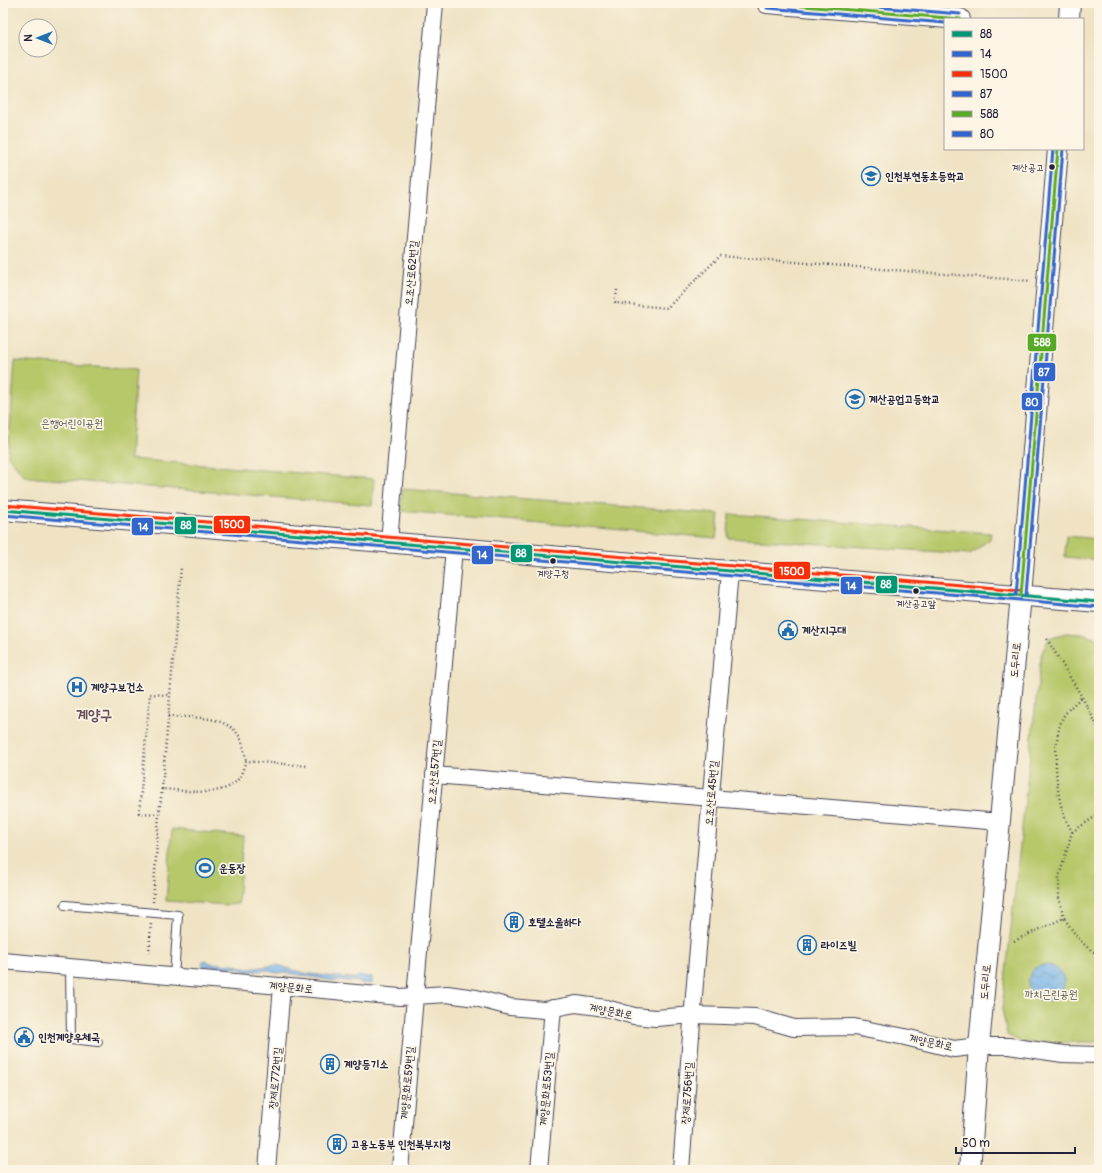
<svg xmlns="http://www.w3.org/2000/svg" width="1102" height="1173" viewBox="0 0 1102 1173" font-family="Pangolin,'Poor Story',sans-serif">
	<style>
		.green { fill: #b7c86b; stroke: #6c7553 }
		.water { fill: url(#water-waves); stroke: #4c6b92 }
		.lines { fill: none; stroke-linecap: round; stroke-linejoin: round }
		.service-casing { stroke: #413f50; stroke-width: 10 }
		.minor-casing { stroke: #413f50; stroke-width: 18 }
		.tertiary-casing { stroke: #413f50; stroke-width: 22 }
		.path { stroke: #413f50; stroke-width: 2.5; stroke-dasharray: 1 3; stroke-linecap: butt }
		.service { stroke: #fff; stroke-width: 8 }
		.minor { stroke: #fff; stroke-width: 16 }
		.tertiary { stroke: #fff; stroke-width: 20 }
		.bus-1-casing { stroke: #fcf5e5; stroke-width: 6 }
		.bus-2-casing { stroke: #fcf5e5; stroke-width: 6 }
		.bus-3-casing { stroke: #fcf5e5; stroke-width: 6 }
		.bus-4-casing { stroke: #fcf5e5; stroke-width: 6 }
		.bus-5-casing { stroke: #fcf5e5; stroke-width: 6 }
		.bus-6-casing { stroke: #fcf5e5; stroke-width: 6 }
		.bus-1 { stroke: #009775; stroke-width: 3 }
		.bus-2 { stroke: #36c; stroke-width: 3 }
		.bus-3 { stroke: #f72f08; stroke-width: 3 }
		.bus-4 { stroke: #36c; stroke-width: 3 }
		.bus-5 { stroke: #58a926; stroke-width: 3 }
		.bus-6 { stroke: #36c; stroke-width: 3 }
		.bus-dot { fill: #22223b; stroke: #fcf5e5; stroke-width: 1.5 }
		.labels { text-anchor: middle; stroke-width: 3.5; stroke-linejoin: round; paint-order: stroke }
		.bus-label { font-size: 10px; fill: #22223b; stroke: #fcf5e5 }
		.poi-label { font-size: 11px; font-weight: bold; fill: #22223b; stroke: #fcf5e5; text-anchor: start }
		.street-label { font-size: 11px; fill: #22223b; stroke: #fcf5e5 }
		.park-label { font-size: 11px; fill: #4f5449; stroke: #fcf5e5 }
		.district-label { font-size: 15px; font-weight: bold; fill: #68505b; stroke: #fcf5e5 }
		.line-badge { stroke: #fcf5e5; stroke-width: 1.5 }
		.badge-label { font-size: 11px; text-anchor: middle; font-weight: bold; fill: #fff }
	</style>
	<defs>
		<pattern id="water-waves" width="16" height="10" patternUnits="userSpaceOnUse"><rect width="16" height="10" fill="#76b4e9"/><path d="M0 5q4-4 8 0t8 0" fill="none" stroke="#6092be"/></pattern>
	</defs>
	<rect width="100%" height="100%" fill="#fcf5e5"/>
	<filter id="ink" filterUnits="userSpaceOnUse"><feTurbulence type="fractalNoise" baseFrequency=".025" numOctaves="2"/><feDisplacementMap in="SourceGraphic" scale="8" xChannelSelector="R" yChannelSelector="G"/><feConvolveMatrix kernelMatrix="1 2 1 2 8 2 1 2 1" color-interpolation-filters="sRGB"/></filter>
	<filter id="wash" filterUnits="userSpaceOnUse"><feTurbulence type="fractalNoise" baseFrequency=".012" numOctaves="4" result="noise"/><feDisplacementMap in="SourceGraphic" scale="16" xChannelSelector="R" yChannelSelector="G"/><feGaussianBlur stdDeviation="0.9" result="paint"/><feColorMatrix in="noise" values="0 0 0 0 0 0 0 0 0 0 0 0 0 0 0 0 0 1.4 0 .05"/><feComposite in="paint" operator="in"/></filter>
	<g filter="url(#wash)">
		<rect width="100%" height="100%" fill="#efe3c4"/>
		<g class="green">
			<polygon points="15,361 136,370 130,459 374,479 372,505 25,477 8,456"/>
			<polygon points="402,489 719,514 716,538 401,511"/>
			<polygon points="729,514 991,533 990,539 970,554 728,538"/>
			<polygon points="1066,536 1099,539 1099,560 1065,557"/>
			<polygon points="1066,633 1082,634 1099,639 1099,1042 1023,1043 1007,1035 1002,1009 1041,655 1049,638"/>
			<polygon points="172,829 243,836 238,904 228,905 166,901"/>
		</g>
		<g class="water">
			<polygon points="207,960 210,963 217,964 220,963 224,965 233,964 248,969 277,965 304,973 334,977 356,978 359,976 372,977 372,984 359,983 356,981 334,981 284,972 276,973 267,970 248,972 236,968 229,967 219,969 210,966 205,968 202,964 203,961"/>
			<circle cx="1046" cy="983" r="18"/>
		</g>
	</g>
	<g filter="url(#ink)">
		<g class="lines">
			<g class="service-casing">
				<g id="service">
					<polyline points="65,905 178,915 174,977"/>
					<polyline points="70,967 71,1039 98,1042"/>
				</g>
			</g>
			<g class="minor-casing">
				<g id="minor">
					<polyline points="389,542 435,3"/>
					<polyline points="434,775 1000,822"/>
					<polyline points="3,961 400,997 447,994 476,998 510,1007 544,1010 576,1004 606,1008 634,1016 656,1018 693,1015 755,1017 794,1028 854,1027 905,1037 954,1049 979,1046 1009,1046 1063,1054 1099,1055"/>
					<polyline points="267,1170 282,986"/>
					<polyline points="400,1170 454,548"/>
					<polyline points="539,1170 553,1008"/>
					<polyline points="681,1170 694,995 730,571"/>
				</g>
			</g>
			<g class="tertiary-casing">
				<g id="tertiary">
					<polyline points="767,3 960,19"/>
					<polyline points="1069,19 1070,3"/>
					<polyline points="3,510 1099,602"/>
					<polyline points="970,1170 979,1046 1021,595 1058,149"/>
				</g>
			</g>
			<g class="path">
				<polyline points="617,290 615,303 667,308 720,256 1031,281"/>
				<polyline points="1047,639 1082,697 1099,729"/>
				<path d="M168,716C192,718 232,714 242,742C244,748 245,755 246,761"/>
				<polyline points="162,789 181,567"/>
				<path d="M159,814L162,789C183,790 225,799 239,778C242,773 244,766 246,761L309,766"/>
				<polyline points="1072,832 1099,814"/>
				<polyline points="153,902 159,814 139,813 150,694 169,695"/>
				<path d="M1064,918L1059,898V877L1072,832C1069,826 1066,820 1064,815C1055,791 1052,740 1063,717C1068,709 1075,703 1082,697"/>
				<path d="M1014,941L1064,918C1074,933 1083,947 1099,955"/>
				<polyline points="149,953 151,923"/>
			</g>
			<use href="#service" class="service"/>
			<use href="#minor" class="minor"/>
			<use href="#tertiary" class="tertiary"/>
			<g class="bus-1-casing">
				<polyline id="bus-1" points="3,510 1099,602"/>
			</g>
			<g class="bus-2-casing">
				<polyline id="bus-2" points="3,515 1021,600"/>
			</g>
			<g class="bus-3-casing">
				<polyline id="bus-3" points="3,505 1021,590"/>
			</g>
			<g class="bus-4-casing">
				<g id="bus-4">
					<polyline points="767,8 945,23"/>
					<polyline points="1026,595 1063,149"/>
					<polyline points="1021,600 1099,607"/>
				</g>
			</g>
			<g class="bus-5-casing">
				<g id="bus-5">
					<polyline points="767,3 960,19"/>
					<polyline points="1021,595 1058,149"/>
				</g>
			</g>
			<g class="bus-6-casing">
				<g id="bus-6">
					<polyline points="828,3 960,14"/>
					<polyline points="1016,595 1053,149"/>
				</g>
			</g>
			<use href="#bus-1" class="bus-1"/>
			<use href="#bus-2" class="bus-2"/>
			<use href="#bus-3" class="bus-3"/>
			<use href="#bus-4" class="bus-4"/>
			<use href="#bus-5" class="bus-5"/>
			<use href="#bus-6" class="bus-6"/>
		</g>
	</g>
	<defs>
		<g id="school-ring" transform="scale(1)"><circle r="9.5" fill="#fcf5e5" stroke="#1f6fb2" stroke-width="1.5"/><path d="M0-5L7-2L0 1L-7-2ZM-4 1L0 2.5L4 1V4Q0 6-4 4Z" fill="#1f6fb2"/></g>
		<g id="civic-ring" transform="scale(1)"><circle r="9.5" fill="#fcf5e5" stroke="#1f6fb2" stroke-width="1.5"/><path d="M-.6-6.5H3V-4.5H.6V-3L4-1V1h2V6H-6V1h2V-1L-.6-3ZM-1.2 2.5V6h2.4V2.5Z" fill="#1f6fb2"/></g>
		<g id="hospital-ring" transform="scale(1)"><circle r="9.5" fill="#fcf5e5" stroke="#1f6fb2" stroke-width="1.5"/><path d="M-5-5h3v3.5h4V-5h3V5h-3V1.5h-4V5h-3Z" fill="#1f6fb2"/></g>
		<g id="stadium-ring" transform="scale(1)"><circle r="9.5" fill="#fcf5e5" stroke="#1f6fb2" stroke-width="1.5"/><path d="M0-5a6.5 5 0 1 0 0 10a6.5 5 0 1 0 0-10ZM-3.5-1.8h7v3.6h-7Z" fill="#1f6fb2"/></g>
		<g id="building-ring" transform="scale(1)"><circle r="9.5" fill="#fcf5e5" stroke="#1f6fb2" stroke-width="1.5"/><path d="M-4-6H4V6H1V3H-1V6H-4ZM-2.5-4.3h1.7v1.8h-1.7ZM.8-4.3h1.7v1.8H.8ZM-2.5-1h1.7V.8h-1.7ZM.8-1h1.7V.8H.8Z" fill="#1f6fb2"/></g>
	</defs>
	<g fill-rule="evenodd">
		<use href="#school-ring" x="871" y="176"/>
		<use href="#school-ring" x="855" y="399"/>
		<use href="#civic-ring" x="788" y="630"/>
		<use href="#hospital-ring" x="77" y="687"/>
		<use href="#stadium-ring" x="205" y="868"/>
		<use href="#building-ring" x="514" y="922"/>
		<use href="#building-ring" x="807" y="945"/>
		<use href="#civic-ring" x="24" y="1037"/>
		<use href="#building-ring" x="330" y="1064"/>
		<use href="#building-ring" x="337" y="1144"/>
	</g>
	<g class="bus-dot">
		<circle cx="1052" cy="167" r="3.5"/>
		<circle cx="553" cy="561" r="3.5"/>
		<circle cx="916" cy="591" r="3.5"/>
	</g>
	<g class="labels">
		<g class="bus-label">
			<text x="1044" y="171" text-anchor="end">계산공고</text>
			<text x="553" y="577">계양구청</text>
			<text x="916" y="607">계산공고앞</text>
		</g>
		<g class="poi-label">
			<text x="885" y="180">인천부현동초등학교</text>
			<text x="869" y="403">계산공업고등학교</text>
			<text x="802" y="634">계산지구대</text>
			<text x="91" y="691">계양구보건소</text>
			<text x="219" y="872">운동장</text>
			<text x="528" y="926">호텔소울하다</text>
			<text x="821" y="949">라이즈빌</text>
			<text x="38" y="1041">인천계양우체국</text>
			<text x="344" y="1068">계양등기소</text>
			<text x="351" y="1148">고용노동부 인천북부지청</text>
		</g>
		<g class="street-label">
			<text transform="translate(411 273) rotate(-85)" y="4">오조산로62번길</text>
			<text transform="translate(1015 660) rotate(-85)" y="4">도두리로</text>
			<text transform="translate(434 772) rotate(-85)" y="4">오조산로57번길</text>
			<text transform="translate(711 793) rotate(-85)" y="4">오조산로45번길</text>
			<text transform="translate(985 982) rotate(-85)" y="4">도두리로</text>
			<text transform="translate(291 987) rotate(5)" y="4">계양문화로</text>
			<text transform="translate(611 1011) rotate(11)" y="4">계양문화로</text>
			<text transform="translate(931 1042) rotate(12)" y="4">계양문화로</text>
			<text transform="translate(275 1078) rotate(-85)" y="4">장제로772번길</text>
			<text transform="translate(407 1083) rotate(-85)" y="4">계양문화로59번길</text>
			<text transform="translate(546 1089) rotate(-85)" y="4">계양문화로53번길</text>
			<text transform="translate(687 1093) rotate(-86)" y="4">장제로756번길</text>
		</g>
		<g class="park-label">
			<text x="72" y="427">은행어린이공원</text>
			<text x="1051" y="998">까치근린공원</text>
		</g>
		<g class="district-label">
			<text x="94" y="720">계양구</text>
		</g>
	</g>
	<g class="line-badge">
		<rect x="1027" y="333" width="30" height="19" rx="4" fill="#58a926"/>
		<rect x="1033" y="362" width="23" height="20" rx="4" fill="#36c"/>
		<rect x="1021" y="392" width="22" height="19" rx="4" fill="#36c"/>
		<rect x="213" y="515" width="38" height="19" rx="4" fill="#f72f08"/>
		<rect x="174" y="516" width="23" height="19" rx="4" fill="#009775"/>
		<rect x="131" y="517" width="23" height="19" rx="4" fill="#36c"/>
		<rect x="510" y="544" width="23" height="19" rx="4" fill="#009775"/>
		<rect x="471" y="545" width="23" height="20" rx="4" fill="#36c"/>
		<rect x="773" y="561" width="38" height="19" rx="4" fill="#f72f08"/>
		<rect x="875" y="575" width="23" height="19" rx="4" fill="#009775"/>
		<rect x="840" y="576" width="23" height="19" rx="4" fill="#36c"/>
	</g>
	<g class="badge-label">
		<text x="1042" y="346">588</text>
		<text x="1044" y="376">87</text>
		<text x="1032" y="406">80</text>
		<text x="232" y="528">1500</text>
		<text x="186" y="529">88</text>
		<text x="143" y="531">14</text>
		<text x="521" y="557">88</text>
		<text x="482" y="559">14</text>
		<text x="792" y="575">1500</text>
		<text x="886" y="588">88</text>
		<text x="851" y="590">14</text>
	</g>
	<rect width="1102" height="1173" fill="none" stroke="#fcf5e5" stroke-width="16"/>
	<rect x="944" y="18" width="140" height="132" fill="#fcf5e5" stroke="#a5a1a1"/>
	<rect x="952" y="31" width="20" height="6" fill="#009775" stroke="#a5a1a1"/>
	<text x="980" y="38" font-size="12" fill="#22223b">88</text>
	<rect x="952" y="51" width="20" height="6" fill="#3366cc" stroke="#a5a1a1"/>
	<text x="980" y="58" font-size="12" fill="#22223b">14</text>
	<rect x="952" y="71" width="20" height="6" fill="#f72f08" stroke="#a5a1a1"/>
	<text x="980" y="78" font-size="12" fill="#22223b">1500</text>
	<rect x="952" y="91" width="20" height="6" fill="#3366cc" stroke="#a5a1a1"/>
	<text x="980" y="98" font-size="12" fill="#22223b">87</text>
	<rect x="952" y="111" width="20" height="6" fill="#58a926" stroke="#a5a1a1"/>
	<text x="980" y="118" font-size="12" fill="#22223b">588</text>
	<rect x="952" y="131" width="20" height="6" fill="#3366cc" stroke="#a5a1a1"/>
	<text x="980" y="138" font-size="12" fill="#22223b">80</text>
	<g transform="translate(38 38) rotate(270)"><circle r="19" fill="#fcf5e5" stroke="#a5a1a1"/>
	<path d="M0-3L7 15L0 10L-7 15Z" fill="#1f6fb2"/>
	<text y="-6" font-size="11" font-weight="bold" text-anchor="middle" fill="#22223b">N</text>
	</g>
	<path d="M956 1147v6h119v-6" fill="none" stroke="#22223b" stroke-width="2"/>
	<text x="962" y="1147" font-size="12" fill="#22223b" stroke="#fcf5e5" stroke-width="3" paint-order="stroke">50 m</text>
</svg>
